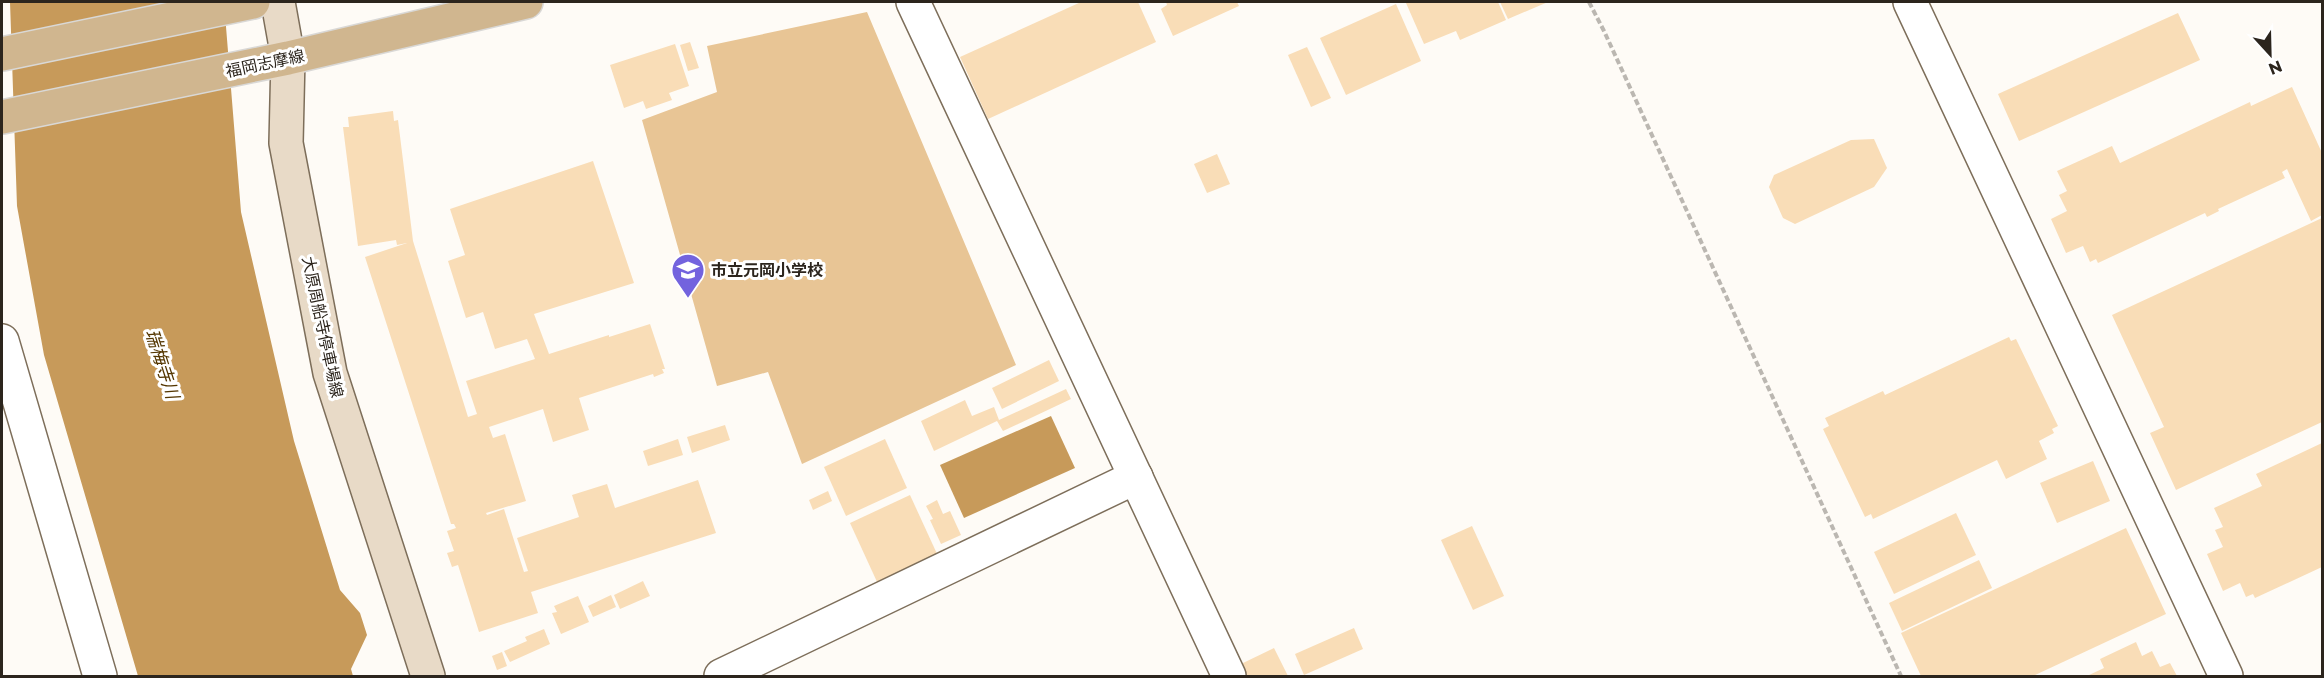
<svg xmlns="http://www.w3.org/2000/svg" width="2324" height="678" viewBox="0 0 2324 678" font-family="Montserrat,'Noto Sans JP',sans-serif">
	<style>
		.green { fill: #e8c595 }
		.water { fill: #c79a5a }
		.building { fill: #f9ddb7 }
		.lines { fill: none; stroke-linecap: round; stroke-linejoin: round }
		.minor-casing { stroke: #7d6e5a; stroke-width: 36 }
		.tertiary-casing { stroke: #7d6e5a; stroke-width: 36 }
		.secondary-casing { stroke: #7d6e5a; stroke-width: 36 }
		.primary-casing { stroke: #d9d8d6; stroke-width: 36 }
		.path { stroke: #bbb7b1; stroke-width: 4; stroke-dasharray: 6 3; stroke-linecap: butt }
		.minor { stroke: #fff; stroke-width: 33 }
		.tertiary { stroke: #fff; stroke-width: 33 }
		.secondary { stroke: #e8dac7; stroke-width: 33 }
		.primary { stroke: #d0b68f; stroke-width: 33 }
		.labels { text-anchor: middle; stroke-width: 6; stroke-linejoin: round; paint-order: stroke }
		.street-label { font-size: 16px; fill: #2c251d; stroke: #fff }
		.poi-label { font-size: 16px; font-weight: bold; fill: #2c251d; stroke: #fff; text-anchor: start }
		.water-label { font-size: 18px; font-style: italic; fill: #543600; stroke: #fff }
	</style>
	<rect width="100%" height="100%" fill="#fefbf6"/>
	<polygon class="green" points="867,12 1016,365 802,464 768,372 717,386 642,120 717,92 707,46"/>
	<g class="water">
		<polygon points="10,2 224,2 241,212 294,441 340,590 360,613 367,635 351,669 353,676 138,676 44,355 17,206"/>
		<polygon points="1051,416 1075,468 964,518 940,465"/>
	</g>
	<g class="building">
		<polygon points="1081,2 1138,2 1156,42 988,119 960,57"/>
		<polygon points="1166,2 1237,2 1239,6 1173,36 1161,9 1167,5"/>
		<polygon points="1410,2 1498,2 1506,20 1460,40 1456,31 1424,44 1406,3"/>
		<polygon points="1500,2 1548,2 1508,19"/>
		<polygon points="1396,4 1421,61 1346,95 1320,38"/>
		<polygon points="2178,13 2200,60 2019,141 1998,94"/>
		<polygon points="690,42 699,68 688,71 680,45"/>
		<polygon points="675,44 689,86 669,93 672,100 646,109 643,101 624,108 610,65"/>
		<polygon points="1307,47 1331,98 1311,107 1288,55"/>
		<polygon points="2292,87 2322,153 2322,215 2311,221 2287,169 2282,172 2285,178 2218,209 2219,211 2207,217 2205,213 2098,263 2096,259 2090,262 2083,246 2066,253 2051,219 2067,211 2059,195 2067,191 2057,171 2112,146 2120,163 2250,102 2251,106"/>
		<polygon points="393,111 394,121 398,120 413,241 468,417 477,414 466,381 535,359 527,339 495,349 483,312 466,318 448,261 465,255 450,209 593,161 634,283 534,314 549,354 609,335 609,337 650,324 665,369 662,369 664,373 654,377 653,374 579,398 589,430 553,442 543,409 489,427 493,438 505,434 526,501 486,513 487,515 504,509 524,572 528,571 517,538 579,517 572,495 607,484 615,508 698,480 716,533 531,592 538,613 479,632 458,565 452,567 447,553 454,551 447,531 456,528 454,524 451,524 365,257 407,243 397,245 396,240 358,246 343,127 349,127 348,117"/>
		<polygon points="1874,139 1887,168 1874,187 1795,224 1783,218 1769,187 1774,175 1851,140"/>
		<polygon points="1217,154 1230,184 1207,193 1194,164"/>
		<polygon points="2322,218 2322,422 2176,490 2150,433 2164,427 2112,315"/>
		<polygon points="2009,337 2011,341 2016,339 2058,426 2052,429 2054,433 2039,441 2047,459 2006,479 1997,460 1873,519 1871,514 1865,517 1823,429 1829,426 1825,418 1883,391 1885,395"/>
		<polygon points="1049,360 1059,381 1002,409 992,388"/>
		<polygon points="1066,389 1071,399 1003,431 997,421 934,451 921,421 965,400 972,416 994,407 999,420"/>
		<polygon points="725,425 730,440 692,453 687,437"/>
		<polygon points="678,439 683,455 648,466 643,451"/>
		<polygon points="885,439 907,488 846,516 824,467"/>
		<polygon points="2322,443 2322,567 2255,598 2253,594 2246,597 2240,583 2223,591 2207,554 2223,547 2215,530 2223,527 2214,508 2262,486 2256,474"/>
		<polygon points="2093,461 2110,501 2057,523 2040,483"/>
		<polygon points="828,491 832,501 813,510 809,500"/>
		<polygon points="910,495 938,556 878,584 850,523"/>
		<polygon points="937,500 943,514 950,511 961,535 941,544 930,520 933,519 926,506"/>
		<polygon points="1956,513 1976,555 1894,594 1874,552"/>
		<polygon points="1472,526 1504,596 1473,610 1441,540"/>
		<polygon points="2126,528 2166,614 2033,676 1921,676 1901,633"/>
		<polygon points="1979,560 1992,588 1902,631 1889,603"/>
		<polygon points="643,581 650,596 620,609 614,595"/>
		<polygon points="611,595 616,607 593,617 588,606"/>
		<polygon points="578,596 589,622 561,634 552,613 557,612 554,606"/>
		<polygon points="1354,628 1363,649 1304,675 1295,654"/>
		<polygon points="544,629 550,644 510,662 504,651 527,641 525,637"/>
		<polygon points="2136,642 2142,656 2152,651 2160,667 2170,663 2177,676 2087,676 2104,668 2100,659"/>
		<polygon points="1274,648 1288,676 1246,676 1241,664"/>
		<polygon points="502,652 507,666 497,670 492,656"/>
	</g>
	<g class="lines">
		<g class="minor-casing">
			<g id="minor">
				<polyline points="913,2 1229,676"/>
				<polyline points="2,341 100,676"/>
				<polyline points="721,676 1136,477"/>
			</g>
		</g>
		<g class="tertiary-casing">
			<polyline id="tertiary" points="1910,2 2226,676"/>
		</g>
		<g class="secondary-casing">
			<polyline id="secondary" points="278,2 288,58 286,143 330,373 428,676"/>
		</g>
		<g class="primary-casing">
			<g id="primary">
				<polyline points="2,54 253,2"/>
				<polyline points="2,117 288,58 526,2"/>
			</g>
		</g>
		<polyline class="path" points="1589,2 1604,31 1901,676"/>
		<use href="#minor" class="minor"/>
		<use href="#tertiary" class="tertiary"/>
		<use href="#secondary" class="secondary"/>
		<use href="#primary" class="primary"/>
	</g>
	<defs>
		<g id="school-pin" transform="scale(1.725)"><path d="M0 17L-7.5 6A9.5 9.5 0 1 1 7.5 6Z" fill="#7363de" stroke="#fff"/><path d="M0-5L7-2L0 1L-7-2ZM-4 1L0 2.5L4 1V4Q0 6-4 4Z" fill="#fff"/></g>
	</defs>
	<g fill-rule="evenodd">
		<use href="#school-pin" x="688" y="270"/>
	</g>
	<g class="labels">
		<g class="street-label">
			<text transform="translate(265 63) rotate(-12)" y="6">福岡志摩線</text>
			<text transform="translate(323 327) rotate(78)" y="6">大原周船寺停車場線</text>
		</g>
		<g class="poi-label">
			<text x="711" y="276">市立元岡小学校</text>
		</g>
		<g class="water-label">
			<text transform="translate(162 364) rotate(72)" y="6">瑞梅寺川</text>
		</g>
	</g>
	<rect width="2324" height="678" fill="none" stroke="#2c251d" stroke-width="6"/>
	<g transform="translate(2270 54) rotate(158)" stroke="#ffffff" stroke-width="4.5" paint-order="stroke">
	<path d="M0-4.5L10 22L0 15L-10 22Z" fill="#2c251d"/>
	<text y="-9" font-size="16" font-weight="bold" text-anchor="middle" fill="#2c251d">N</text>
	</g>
</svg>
